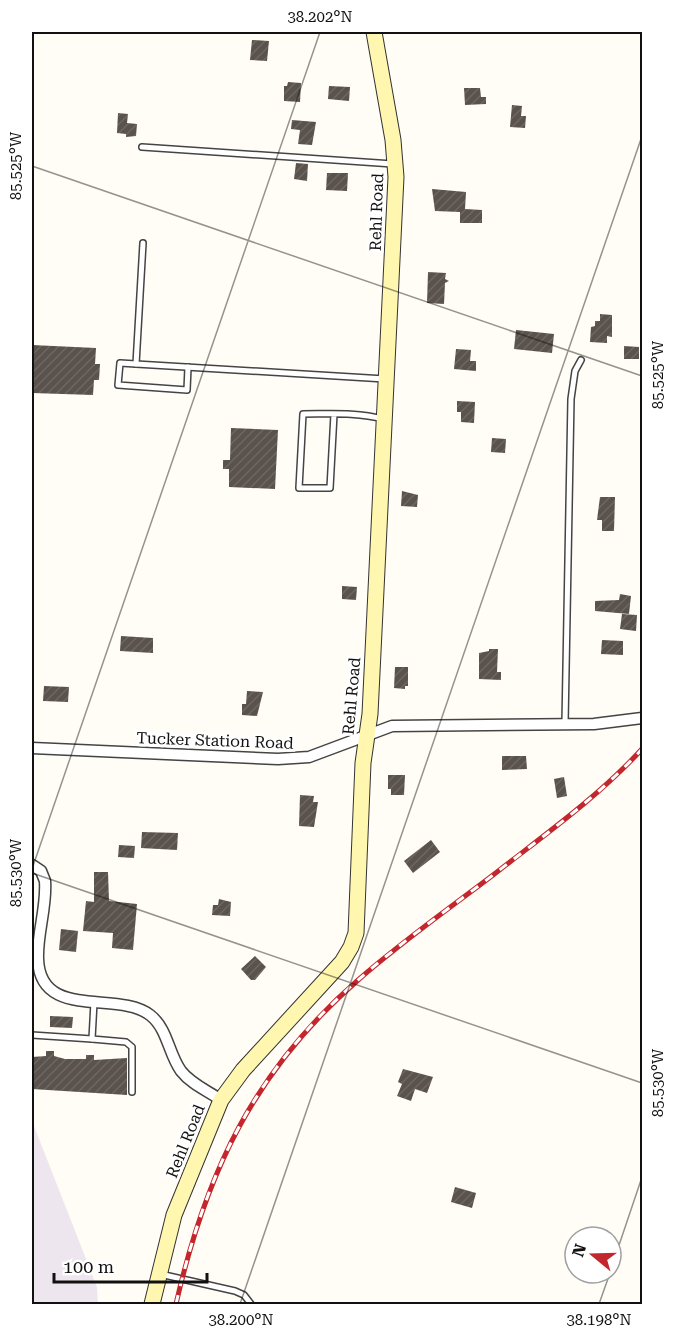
<svg xmlns="http://www.w3.org/2000/svg" width="674" height="1336" viewBox="0 0 674 1336" font-family="'Roboto Serif',serif">
	<style>
		.industrial { fill: #eee6ef }
		.building { fill: url(#building-hatch) }
		.lines { fill: none; stroke-linecap: round; stroke-linejoin: round }
		.lane-casing { stroke: #444; stroke-width: 8 }
		.street-casing { stroke: #444; stroke-width: 13 }
		.secondary-casing { stroke: #333; stroke-width: 17 }
		.lane { stroke: #fff; stroke-width: 5 }
		.street { stroke: #fff; stroke-width: 10 }
		.secondary { stroke: #fff6b0; stroke-width: 15 }
		.rail-casing { stroke: #c4262e; stroke-width: 5 }
		.rail { stroke: #fff; stroke-width: 3; stroke-dasharray: 9; stroke-linecap: butt }
		.ticks { fill: none; stroke: #111; stroke-width: 1.5; stroke-opacity: 0.45 }
		.labels { text-anchor: middle; stroke-width: 6; stroke-linejoin: round; paint-order: stroke }
		.street-label { font-size: 16px; fill: #111; stroke: #fff }
		.neatline { fill: none; stroke: #111; stroke-width: 2 }
		.ticks-label { font-size: 15px; text-anchor: middle; fill: #111 }
	</style>
	<defs>
		<pattern id="building-hatch" width="6" height="6" patternUnits="userSpaceOnUse" patternTransform="scale(1.5)"><rect width="6" height="6" fill="#5a524d"/><path d="M-1 1l2-2M0 6l6-6M5 7l2-2" fill="none" stroke="#6d6662"/></pattern>
	</defs>
	<rect width="100%" height="100%" fill="#fffdf5"/>
	<polygon class="industrial" points="32,1121 97,1287 98,1304 32,1304"/>
	<g class="building">
		<polygon points="252,40 269,41 267,61 250,60"/>
		<polygon points="288,82 301,83 300,102 284,101 284,86 287,86"/>
		<polygon points="329,86 350,87 349,101 328,99"/>
		<polygon points="464,88 480,88 481,97 486,97 486,104 465,105"/>
		<polygon points="512,105 522,106 521,116 526,116 525,128 510,127"/>
		<polygon points="118,113 128,114 127,123 137,124 136,136 126,137 126,134 117,133"/>
		<polygon points="292,120 316,122 312,145 298,144 300,130 291,129"/>
		<polygon points="296,163 308,164 307,181 294,179"/>
		<polygon points="327,173 348,173 347,191 326,190"/>
		<polygon points="432,189 466,192 465,209 482,210 482,223 460,223 460,212 435,211"/>
		<polygon points="428,272 446,273 445,279 449,281 445,283 444,304 427,303"/>
		<polygon points="600,314 612,315 612,337 607,336 607,343 590,342 591,327 595,326 595,321 600,321"/>
		<polygon points="516,330 554,334 552,353 514,349"/>
		<polygon points="32,345 96,348 95,364 100,364 99,380 94,380 93,395 32,393"/>
		<polygon points="624,346 639,347 639,359 624,359"/>
		<polygon points="456,349 471,350 470,361 476,361 476,371 454,369"/>
		<polygon points="457,401 475,402 474,423 461,422 461,412 457,412"/>
		<polygon points="231,428 278,430 275,489 229,487 229,469 223,469 223,460 230,460"/>
		<polygon points="492,438 506,439 505,453 491,452"/>
		<polygon points="402,491 418,495 417,507 401,506"/>
		<polygon points="600,497 615,497 614,531 602,531 602,520 597,520"/>
		<polygon points="342,586 357,587 356,600 342,599"/>
		<polygon points="620,594 631,596 629,614 595,611 595,601 619,600"/>
		<polygon points="622,614 637,615 636,631 620,629"/>
		<polygon points="121,636 153,638 153,653 120,651"/>
		<polygon points="602,640 623,641 623,655 601,654"/>
		<polygon points="489,649 498,649 497,672 501,672 501,680 479,679 479,653 489,651"/>
		<polygon points="395,667 408,667 408,686 405,686 405,689 394,688"/>
		<polygon points="44,686 69,687 68,702 43,701"/>
		<polygon points="247,691 263,692 257,716 242,715 242,704 246,704"/>
		<polygon points="502,756 526,756 527,769 502,770"/>
		<polygon points="388,775 405,775 404,795 391,795 391,789 388,789"/>
		<polygon points="564,777 567,796 557,798 554,779"/>
		<polygon points="300,795 314,796 313,802 318,802 314,827 299,826"/>
		<polygon points="142,832 178,833 177,850 141,848"/>
		<polygon points="431,840 440,852 413,873 404,861"/>
		<polygon points="119,845 135,846 134,858 118,857"/>
		<polygon points="94,872 108,872 109,901 137,904 133,950 112,948 113,933 83,931 86,901 94,902"/>
		<polygon points="219,899 231,902 230,916 212,915 213,905 218,905"/>
		<polygon points="61,929 78,931 76,952 59,950"/>
		<polygon points="255,956 266,967 255,980 251,980 241,969"/>
		<polygon points="50,1016 73,1017 72,1028 50,1027"/>
		<polygon points="46,1051 54,1051 54,1056 65,1059 86,1059 86,1055 94,1055 94,1060 127,1058 127,1095 32,1089 32,1057 46,1056"/>
		<polygon points="403,1069 433,1077 427,1093 415,1089 411,1101 397,1096 402,1084 398,1082"/>
		<polygon points="455,1187 476,1193 472,1208 451,1202"/>
	</g>
	<g class="lines">
		<g class="lane-casing">
			<g id="lane">
				<polyline points="142,147 393,164"/>
				<polyline points="143,243 136,364 385,379"/>
				<polyline points="136,364 120,363 118,385 187,390 188,367"/>
				<path d="M334,414L330,488H299L303,414C330,414 358,412 383,419"/>
				<polyline points="565,723 571,399 575,371 581,360"/>
				<polyline points="94,1002 92,1039 126,1042 132,1047 132,1092"/>
				<polyline points="32,1035 92,1039"/>
				<polyline points="160,1274 235,1291 244,1295 251,1304"/>
			</g>
		</g>
		<g class="street-casing">
			<g id="street">
				<polyline points="32,748 278,759 309,757 392,726 594,724 642,718"/>
				<path d="M32,865L41,871L45,881C47,907 37,933 38,959C40,1021 118,990 150,1015C168,1029 168,1053 181,1071C191,1084 208,1091 221,1100"/>
			</g>
		</g>
		<g class="secondary-casing">
			<polyline id="secondary" points="152,1304 174,1215 221,1100 243,1070 342,962 351,947 356,933 363,763 370,714 396,177 393,140 374,32"/>
		</g>
		<use href="#lane" class="lane"/>
		<use href="#street" class="street"/>
		<use href="#secondary" class="secondary"/>
		<g class="rail-casing">
			<path id="rail" d="M176,1304C206,1173 253,1072 357,981C401,942 450,908 497,872C547,833 599,796 642,749"/>
		</g>
		<use href="#rail" class="rail"/>
	</g>
	<path class="ticks" d="M32,166L642,376M32,869L320,32M32,873L642,1083M611,1269L642,1177M240,1304L642,136M599,1304L610,1273"/>
	<g class="labels">
		<g class="street-label">
			<text transform="translate(376 212) rotate(-88)" y="6">Rehl Road</text>
			<text transform="translate(351 696) rotate(-85)" y="6">Rehl Road</text>
			<text transform="translate(215 740) rotate(2)" y="6">Tucker Station Road</text>
			<text transform="translate(185 1141) rotate(-68)" y="6">Rehl Road</text>
		</g>
	</g>
	<rect width="674" height="1336" fill="none" stroke="#ffffff" stroke-width="66"/>
	<g transform="translate(593 1255) rotate(289)"><circle r="28" fill="#ffffff" stroke="#a0a0a0" stroke-width="1.5"/>
	<path d="M0-4.5L10 22L0 15L-10 22Z" fill="#c4262e"/>
	<text y="-9" font-size="16" font-weight="bold" text-anchor="middle" fill="#111111">N</text>
	</g>
	<path d="M54 1273v9h153v-9" fill="none" stroke="#111111" stroke-width="3"/>
	<text x="63" y="1273" font-size="18" fill="#111111" stroke="#ffffff" stroke-width="4.5" paint-order="stroke">100 m</text>
	<rect x="33" y="33" width="608" height="1270" class="neatline"/>
	<g class="ticks-label">
		<text x="320" y="22">38.202°N</text>
		<text transform="translate(16 166) rotate(-90)" y="5">85.525°W</text>
		<text transform="translate(658 375) rotate(-90)" y="5">85.525°W</text>
		<text transform="translate(16 873) rotate(-90)" y="5">85.530°W</text>
		<text transform="translate(658 1083) rotate(-90)" y="5">85.530°W</text>
		<text x="241" y="1325">38.200°N</text>
		<text x="599" y="1325">38.198°N</text>
	</g>
</svg>
